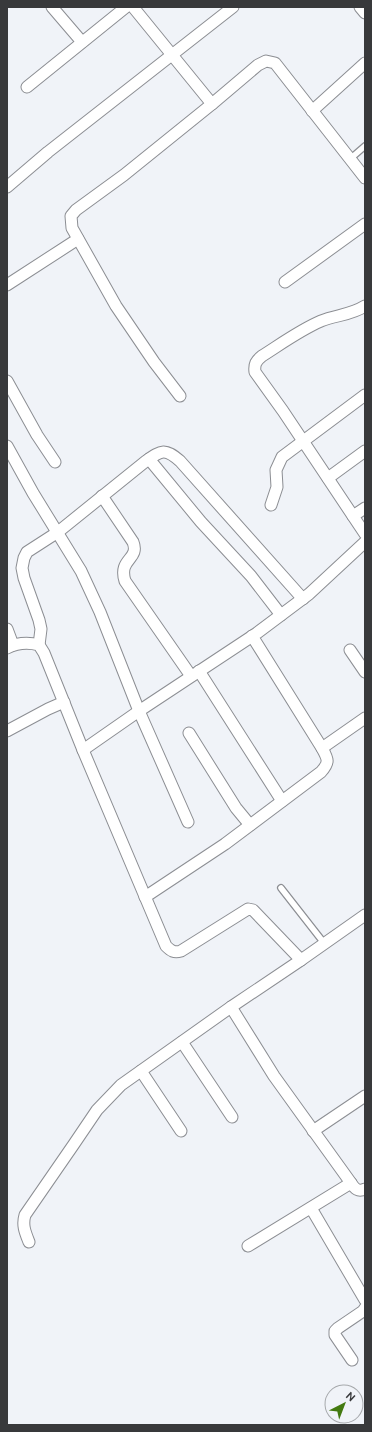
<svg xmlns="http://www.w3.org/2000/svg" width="372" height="1432" viewBox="0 0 372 1432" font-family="Ubuntu,sans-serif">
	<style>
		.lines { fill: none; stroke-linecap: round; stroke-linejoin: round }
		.service-casing { stroke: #8c8e93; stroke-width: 8 }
		.minor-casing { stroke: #8c8e93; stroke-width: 13 }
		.service { stroke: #fff; stroke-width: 5.5 }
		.minor { stroke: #fff; stroke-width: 11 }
	</style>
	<rect width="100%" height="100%" fill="#f0f3f8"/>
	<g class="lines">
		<g class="service-casing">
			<g id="service">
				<polyline points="350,159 365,146"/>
				<polyline points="281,888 324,943"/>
			</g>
		</g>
		<g class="minor-casing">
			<g id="minor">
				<polyline points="52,7 82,42"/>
				<polyline points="133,7 212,104 258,65 266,61 275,63 365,178"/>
				<polyline points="360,7 365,13"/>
				<polyline points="27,87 126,7"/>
				<polyline points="312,111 365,63"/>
				<polyline points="7,187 48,152 233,7"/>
				<polyline points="285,282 365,224"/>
				<polyline points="7,285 78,239"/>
				<path d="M365,306C351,315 336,315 321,321C300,330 281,344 262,356C256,361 254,364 255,372L283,411L365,534"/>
				<polyline points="7,381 37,435 55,462"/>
				<polyline points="180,396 154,362 116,306 72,228 71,216 76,210 124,175 212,104"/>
				<polyline points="7,446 33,493 81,571 100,612 139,711 188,822"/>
				<polyline points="149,459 201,522 251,576 281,615"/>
				<polyline points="328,478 365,451"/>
				<path d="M102,496L133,542C140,560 118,558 125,581L191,676"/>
				<polyline points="271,505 277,487 276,470 282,457 365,395"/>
				<polyline points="353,516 365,508"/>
				<polyline points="7,629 13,645"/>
				<path d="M39,645L41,629L39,620L24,578L22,568L24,558L27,552L58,532L146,461C162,450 165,448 180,461L303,599"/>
				<path d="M7,648C17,643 28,642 39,645L44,653L83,750L166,946C171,951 174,953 181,951L248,909L253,910L301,960L365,915"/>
				<polyline points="350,650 365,672"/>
				<polyline points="199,671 282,801"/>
				<polyline points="7,731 48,709 64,702"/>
				<polyline points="189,733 236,808 250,825"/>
				<polyline points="322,748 365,718"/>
				<polyline points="83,750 139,711 257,633 309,594 365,542"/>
				<path d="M145,897L225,844L321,772C330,762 328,759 322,748L252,636"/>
				<path d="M231,1007L274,1076L351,1183C355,1189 358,1192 365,1189"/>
				<polyline points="182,1042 232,1117"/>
				<polyline points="141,1071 181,1131"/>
				<polyline points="313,1131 365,1096"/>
				<polyline points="311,1208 365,1300"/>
				<path d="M29,1242C25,1232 22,1225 25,1215L74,1144L97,1110L121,1085L231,1007L301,960"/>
				<polyline points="248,1246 351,1183"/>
				<polyline points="352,1360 335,1335 335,1331 338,1328 363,1311 365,1308"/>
			</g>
		</g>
		<use href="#service" class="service"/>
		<use href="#minor" class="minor"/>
	</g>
	<rect width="372" height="1432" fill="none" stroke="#38393b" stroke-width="16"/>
	<g transform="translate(344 1404) rotate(42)"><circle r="19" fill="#f0f3f8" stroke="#a6a9ac"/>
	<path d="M0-3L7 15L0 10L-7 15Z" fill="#437a10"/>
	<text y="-6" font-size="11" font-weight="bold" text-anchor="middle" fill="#38393b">N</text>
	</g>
</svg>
